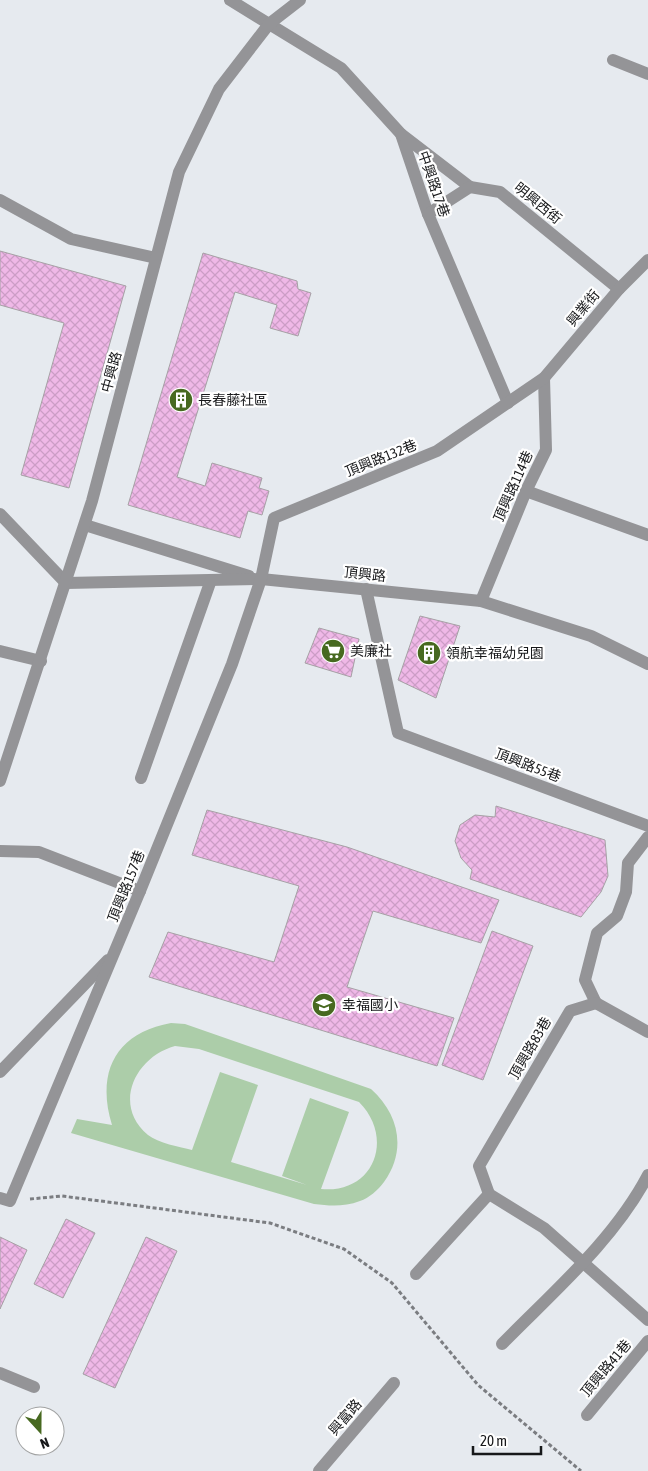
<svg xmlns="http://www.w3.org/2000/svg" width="648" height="1471" viewBox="0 0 648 1471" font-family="'Asap Condensed','Noto Sans TC',sans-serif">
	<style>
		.park { fill: #accda9; fill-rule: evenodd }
		.building { fill: url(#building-cross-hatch); stroke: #a6a1a5 }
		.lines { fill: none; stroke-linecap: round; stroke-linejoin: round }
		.path { stroke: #7b7d81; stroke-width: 3; stroke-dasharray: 4 2.5; stroke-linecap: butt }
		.minor { stroke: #949497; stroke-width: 12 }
		.labels { text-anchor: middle; stroke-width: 4.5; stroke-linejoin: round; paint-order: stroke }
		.street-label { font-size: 14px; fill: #17181a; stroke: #fff }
		.poi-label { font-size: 14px; fill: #17181a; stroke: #fff; text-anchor: start }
	</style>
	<defs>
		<pattern id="building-cross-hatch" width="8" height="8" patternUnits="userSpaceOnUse" patternTransform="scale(1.25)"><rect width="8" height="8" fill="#efb8e7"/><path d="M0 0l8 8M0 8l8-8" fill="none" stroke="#cc9dc6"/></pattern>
	</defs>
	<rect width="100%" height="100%" fill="#e6eaef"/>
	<path class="park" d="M171,1023L185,1024L371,1089C399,1114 407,1150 384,1182C378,1190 369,1198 360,1201C344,1207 330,1206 314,1204L71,1133L77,1119L112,1125C96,1073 115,1033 171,1023ZM175,1046L199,1049L359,1102C395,1138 374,1194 321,1189L349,1112L310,1098L282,1176L307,1185L231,1162L258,1085L220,1072L192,1150C180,1147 158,1143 148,1135C112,1105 135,1057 175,1046Z"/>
	<g class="building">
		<polygon points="0,251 126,286 69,488 21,475 64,323 0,305"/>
		<polygon points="203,253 297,281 298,289 311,293 298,336 270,328 277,305 235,292 177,477 205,486 212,463 262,478 259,488 269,491 262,515 248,511 240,538 128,505"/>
		<polygon points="420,616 460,626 436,698 398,680"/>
		<polygon points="319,628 359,639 351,677 305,663"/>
		<polygon points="496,806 605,840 608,876 601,892 581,917 470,879 472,870 461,858 455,841 460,825 475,815 495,817"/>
		<polygon points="207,810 347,847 499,900 481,943 373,911 347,987 454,1018 437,1066 149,977 168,932 274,962 299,886 192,855"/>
		<polygon points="492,931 533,946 483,1080 442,1065"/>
		<polygon points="66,1219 95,1233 63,1298 34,1284"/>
		<polygon points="0,1237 27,1250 0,1309"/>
		<polygon points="146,1237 177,1251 115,1388 83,1374"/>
	</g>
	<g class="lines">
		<polyline class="path" points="30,1199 62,1196 270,1223 344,1249 392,1283 478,1385 581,1471"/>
		<g class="minor">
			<polyline points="230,0 341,68 401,134 428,214 508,403"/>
			<polyline points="613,60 648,74"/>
			<polyline points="401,134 470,187"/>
			<polyline points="0,200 71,239 156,258"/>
			<polyline points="428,214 470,187 500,192 619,289"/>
			<polyline points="526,491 648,535"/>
			<polyline points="0,514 66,583"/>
			<polyline points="85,525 249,576"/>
			<polyline points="66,583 261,579 481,601 591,636 648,664"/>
			<polyline points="366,589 398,733 648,826"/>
			<polyline points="481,601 526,491 546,450 544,378"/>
			<polyline points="0,651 41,661"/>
			<polyline points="141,778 211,580"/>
			<polyline points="0,781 92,501 179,172 219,89 269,24 300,0"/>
			<polyline points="0,851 39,852 140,891"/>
			<polyline points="596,1003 585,980 597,933 617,916 626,892 628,863 648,837"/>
			<polyline points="596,1003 648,1032"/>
			<polyline points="0,1072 108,960"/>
			<polyline points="489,1194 479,1166 570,1011 596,1003"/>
			<polyline points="489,1194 544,1228 648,1320"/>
			<polyline points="0,1198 10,1201 140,891 232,664 261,579 274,518 437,451 544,378 619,289 648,260"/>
			<polyline points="416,1274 489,1194"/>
			<path d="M502,1344C553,1292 614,1240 648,1175"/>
			<polyline points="0,1373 34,1387"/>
			<polyline points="587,1415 648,1341"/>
			<polyline points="319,1471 394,1383"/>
		</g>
	</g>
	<defs>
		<g id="building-disc" transform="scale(1.25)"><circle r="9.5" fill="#476920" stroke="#fff"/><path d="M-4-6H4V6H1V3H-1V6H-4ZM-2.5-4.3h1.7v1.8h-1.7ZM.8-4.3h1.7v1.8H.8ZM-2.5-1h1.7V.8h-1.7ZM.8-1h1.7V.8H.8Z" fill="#fff"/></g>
		<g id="supermarket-disc" transform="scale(1.25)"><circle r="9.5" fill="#476920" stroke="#fff"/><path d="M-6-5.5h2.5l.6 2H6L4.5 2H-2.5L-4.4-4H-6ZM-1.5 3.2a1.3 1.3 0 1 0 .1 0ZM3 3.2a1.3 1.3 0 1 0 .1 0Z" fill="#fff"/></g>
		<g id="school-disc" transform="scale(1.25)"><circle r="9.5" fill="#476920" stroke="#fff"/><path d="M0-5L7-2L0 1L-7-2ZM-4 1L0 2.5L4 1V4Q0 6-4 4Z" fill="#fff"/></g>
	</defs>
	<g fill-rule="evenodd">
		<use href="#building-disc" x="181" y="400"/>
		<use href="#supermarket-disc" x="333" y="651"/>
		<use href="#building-disc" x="429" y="653"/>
		<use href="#school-disc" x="324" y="1005"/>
	</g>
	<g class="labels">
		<g class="street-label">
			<text transform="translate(434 184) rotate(71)" y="5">中興路17巷</text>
			<text transform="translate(538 203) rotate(39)" y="5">明興西街</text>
			<text transform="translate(583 308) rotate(-50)" y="5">興業街</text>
			<text transform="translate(111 372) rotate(-75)" y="5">中興路</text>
			<text transform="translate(381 458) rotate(-22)" y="5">頂興路132巷</text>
			<text transform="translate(513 486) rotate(-66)" y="5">頂興路114巷</text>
			<text transform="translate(365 574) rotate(6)" y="5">頂興路</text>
			<text transform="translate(528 765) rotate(21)" y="5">頂興路55巷</text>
			<text transform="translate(126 886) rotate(-68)" y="5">頂興路157巷</text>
			<text transform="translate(530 1048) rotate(-60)" y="5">頂興路83巷</text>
			<text transform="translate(606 1368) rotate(-50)" y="5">頂興路41巷</text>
			<text transform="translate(345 1417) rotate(-49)" y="5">興富路</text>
		</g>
		<g class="poi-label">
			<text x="198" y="405">長春藤社區</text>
			<text x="350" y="656">美廉社</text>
			<text x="446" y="658">領航幸福幼兒園</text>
			<text x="342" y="1010">幸福國小</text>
		</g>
	</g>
	<g transform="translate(40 1431) rotate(159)"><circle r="24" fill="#ffffff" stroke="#a2a3a3"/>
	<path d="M0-4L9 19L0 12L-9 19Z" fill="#476920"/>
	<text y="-8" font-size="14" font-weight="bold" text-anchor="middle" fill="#17181a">N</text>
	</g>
	<path d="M473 1446v8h68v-8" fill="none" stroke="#17181a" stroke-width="2.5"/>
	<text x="480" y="1446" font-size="15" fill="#17181a" stroke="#ffffff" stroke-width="4" paint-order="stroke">20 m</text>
</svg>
